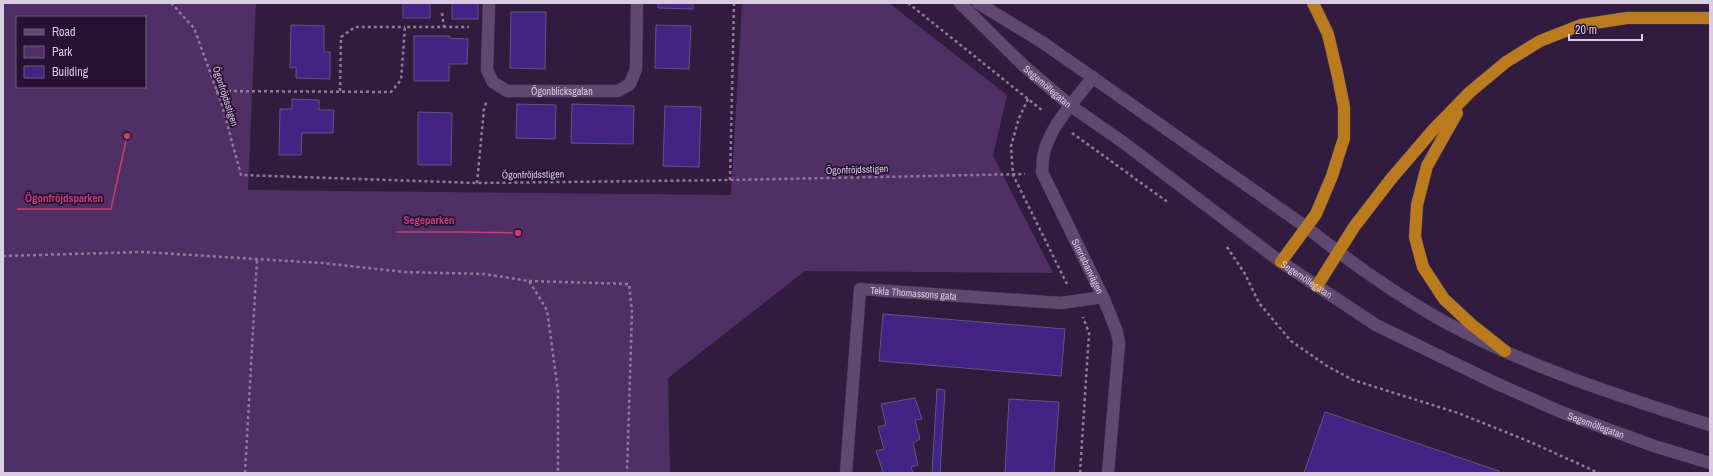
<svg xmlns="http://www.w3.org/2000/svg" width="1713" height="476" viewBox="0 0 1713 476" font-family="'Archivo Narrow',sans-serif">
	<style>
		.green { fill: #502f65; fill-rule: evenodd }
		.building { fill: #412483; stroke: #5e5782 }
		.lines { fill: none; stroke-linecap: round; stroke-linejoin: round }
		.minor-casing { stroke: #4a3856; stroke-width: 13 }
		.highway-casing { stroke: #4a3856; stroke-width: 13 }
		.path { stroke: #8d7c99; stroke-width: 2.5; stroke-dasharray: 3 3; stroke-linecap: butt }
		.minor { stroke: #604970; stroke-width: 12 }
		.highway { stroke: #ba7b1f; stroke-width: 12 }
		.labels { text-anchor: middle; stroke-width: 3.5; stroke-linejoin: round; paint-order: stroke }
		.street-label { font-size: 10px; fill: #d9cce3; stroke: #271134 }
		.leader { fill: none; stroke: #c73c76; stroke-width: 1.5 }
		.callout-dot { fill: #c73c76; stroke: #271134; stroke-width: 1.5 }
		.callout-label { font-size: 11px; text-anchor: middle; font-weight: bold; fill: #c73c76; stroke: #271134; stroke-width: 3.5; stroke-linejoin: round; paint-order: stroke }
	</style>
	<rect width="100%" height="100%" fill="#311b3f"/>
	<path class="green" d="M3,3H256L248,190L731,195L742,3H889L1007,95L993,156L1053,273L805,271L668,378L670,473H3ZM17,17H145V87H17Z"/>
	<g class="building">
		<rect x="403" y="3" width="27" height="15"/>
		<rect x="452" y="3" width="26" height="16"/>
		<polygon points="658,3 693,3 693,9 658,8"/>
		<polygon points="511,12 546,12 545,69 510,68"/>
		<polygon points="291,25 324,26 324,52 330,52 330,79 296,78 296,67 290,68"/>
		<polygon points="656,25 691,26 689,69 655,68"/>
		<polygon points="414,36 450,36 449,38 468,39 467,64 449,64 449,81 414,81"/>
		<polygon points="292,99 319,100 319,110 334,110 333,133 302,133 301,155 279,155 280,109 292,109"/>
		<polygon points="517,104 556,105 555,139 516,138"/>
		<polygon points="572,104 634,106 633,144 571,143"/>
		<polygon points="665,106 701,107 699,167 663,166"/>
		<polygon points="418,112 452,113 451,165 418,165"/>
		<polygon points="883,314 1065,329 1061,376 879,361"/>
		<polygon points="937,389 945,390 940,473 932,473"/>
		<polygon points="915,398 922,419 915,420 920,439 913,443 918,465 911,467 913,473 875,473 883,472 876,451 884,449 878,427 886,425 881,404"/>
		<polygon points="1009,399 1059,402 1054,473 1005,473"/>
		<polygon points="1325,412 1499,471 1499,473 1304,473"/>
	</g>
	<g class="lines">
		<g class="minor-casing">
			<g id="minor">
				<path id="s1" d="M489,3L487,70L493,82L507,91H618L630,84L636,69L637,3"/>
				<path id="s2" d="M960,3L1024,66L1071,106L1124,143L1281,262L1376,325L1491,381L1561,412L1654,446L1710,463"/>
				<path d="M978,3L1042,42L1306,227C1349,261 1395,294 1443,321C1527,367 1620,396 1710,425"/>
				<path id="s3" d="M1093,77C1075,101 1051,124 1044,153C1042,159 1043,166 1042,172L1103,297L1117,332L1119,343L1108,473"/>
				<path id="s4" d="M846,473L860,289L1061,303L1103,297"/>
			</g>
		</g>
		<g class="highway-casing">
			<g id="highway">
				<polyline points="1457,113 1427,166 1417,205 1415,237 1423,267 1444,299 1472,325 1505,351"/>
				<polyline points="1281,262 1316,214 1332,176 1344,138 1344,107 1338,77 1328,34 1313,3"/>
				<polyline points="1317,286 1354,227 1391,179 1433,130 1470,92 1506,62 1540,41 1581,25 1627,18 1710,18"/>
			</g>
		</g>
		<g class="path">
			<polyline points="171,3 194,28 222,105 241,175 477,183 730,180 1025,174"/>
			<polyline points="908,3 1043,111"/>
			<polyline points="442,13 444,27"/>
			<polyline points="216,91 391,92 401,80 405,27 469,27"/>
			<polyline points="340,91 341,37 355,27 405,27"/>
			<polyline points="1028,99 1019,118 1011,146 1013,175 1067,284"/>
			<polyline points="1072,133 1169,203"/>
			<polyline points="730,180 734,3"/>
			<polyline points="477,183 484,109 487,100"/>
			<polyline points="1227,247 1245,274 1259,303 1291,341 1327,366 1353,380 1458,413 1528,441 1599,473"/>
			<polyline points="3,256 142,252 322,263 405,272 485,274 529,281 547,310 558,391 558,473"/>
			<polyline points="529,281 629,284 632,311 627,473"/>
			<polyline points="245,473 257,259"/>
			<polyline points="1080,473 1089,333 1083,317"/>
		</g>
		<use href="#minor" class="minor"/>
		<use href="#highway" class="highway"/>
	</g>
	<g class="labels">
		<g class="street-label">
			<text dy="4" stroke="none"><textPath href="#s2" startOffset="121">Segemöllegatan</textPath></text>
			<text dy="4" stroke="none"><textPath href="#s1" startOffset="152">Ögonblicksgatan</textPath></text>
			<text transform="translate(226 96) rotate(72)" y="4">Ögonfröjdsstigen</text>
			<text transform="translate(857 169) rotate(-2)" y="4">Ögonfröjdsstigen</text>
			<text transform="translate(533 174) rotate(-1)" y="4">Ögonfröjdsstigen</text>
			<text dy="4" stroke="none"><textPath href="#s3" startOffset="215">Simrisbanvägen</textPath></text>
			<text dy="4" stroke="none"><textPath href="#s2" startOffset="444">Segemöllegatan</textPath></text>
			<text dy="4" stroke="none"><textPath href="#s4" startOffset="238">Tekla Thomassons gata</textPath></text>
			<text dy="4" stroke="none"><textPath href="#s2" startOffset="769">Segemöllegatan</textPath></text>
		</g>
	</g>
	<path class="leader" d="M127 136L111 209H17M518 233L463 232H396"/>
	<g class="callout-dot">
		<circle cx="127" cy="136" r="4"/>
		<circle cx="518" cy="233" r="4"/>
	</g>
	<g class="callout-label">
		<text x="64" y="202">Ögonfröjdsparken</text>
		<text x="429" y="224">Segeparken</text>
	</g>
	<rect width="1713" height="476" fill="none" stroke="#d9cce3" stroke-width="8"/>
	<rect x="16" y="16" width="130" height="72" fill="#271134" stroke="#6e5c7a"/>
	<rect x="24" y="29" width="20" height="6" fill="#604970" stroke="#6e5c7a"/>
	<text x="52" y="36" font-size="12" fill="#d9cce3">Road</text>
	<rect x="24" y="46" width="20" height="12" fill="#502f65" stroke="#6e5c7a"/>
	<text x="52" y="56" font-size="12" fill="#d9cce3">Park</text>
	<rect x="24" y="66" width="20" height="12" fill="#412483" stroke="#6e5c7a"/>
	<text x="52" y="76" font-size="12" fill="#d9cce3">Building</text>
	<path d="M1569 34v6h73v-6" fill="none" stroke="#d9cce3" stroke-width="2"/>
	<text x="1575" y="34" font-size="12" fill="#d9cce3" stroke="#271134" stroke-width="3" paint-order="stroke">20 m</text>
</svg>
